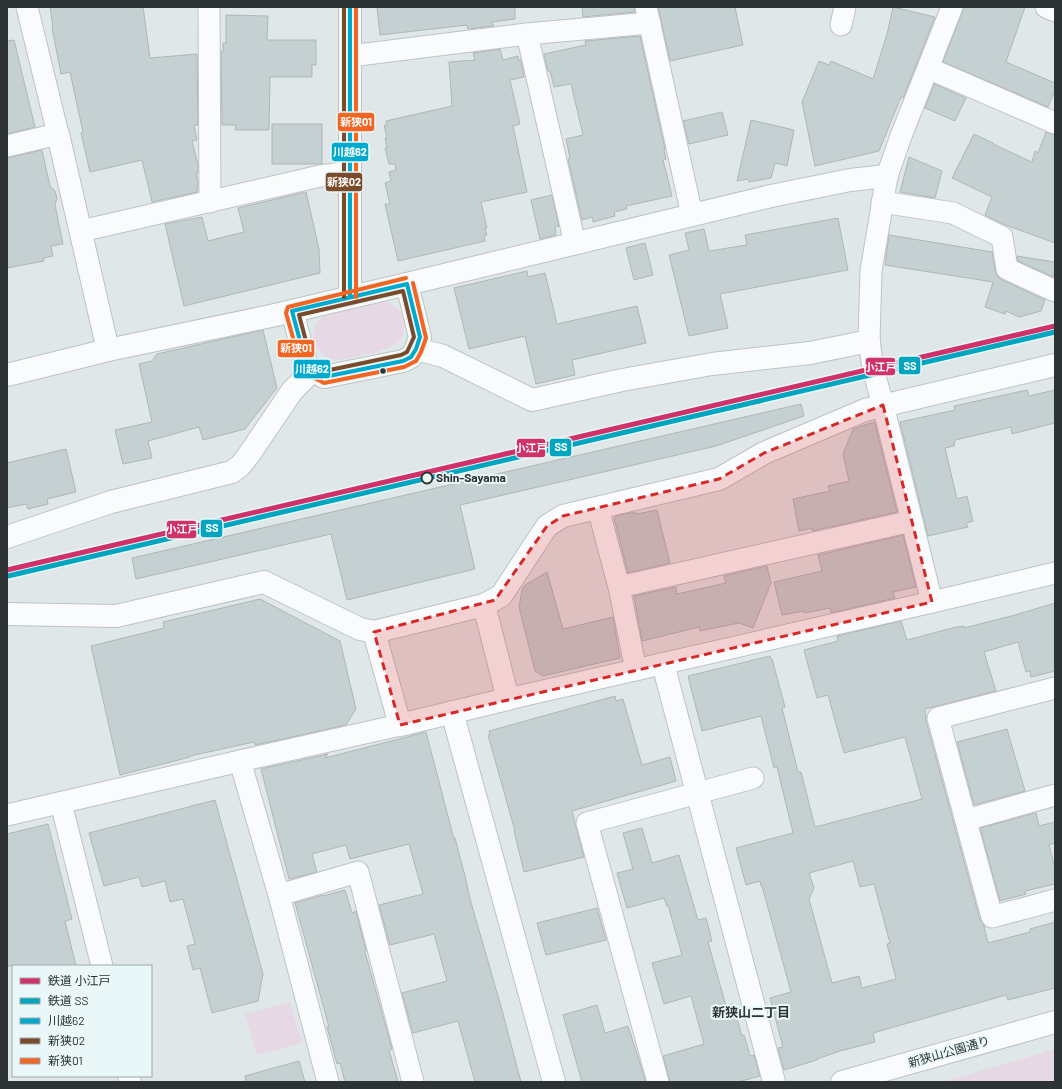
<svg xmlns="http://www.w3.org/2000/svg" width="1062" height="1089" viewBox="0 0 1062 1089" font-family="Barlow,'Noto Sans JP',sans-serif">
	<style>
		.green { fill: #e6d8e4 }
		.building { fill: #c4d0d2; stroke: #b1b6b7; fill-rule: evenodd }
		.lines { fill: none; stroke-linecap: round; stroke-linejoin: round }
		.street-casing { stroke: #bec3c3; stroke-width: 23 }
		.secondary-casing { stroke: #bec3c3; stroke-width: 24 }
		.street { stroke: #fafbfc; stroke-width: 21 }
		.secondary { stroke: #fafbfc; stroke-width: 22 }
		.bus-1-casing { stroke: #e9f7f8; stroke-width: 7 }
		.bus-2-casing { stroke: #e9f7f8; stroke-width: 7 }
		.bus-3-casing { stroke: #e9f7f8; stroke-width: 7 }
		.bus-1 { stroke: #00a9ce; stroke-width: 4 }
		.bus-2 { stroke: #7a4b2a; stroke-width: 4 }
		.bus-3 { stroke: #f26522; stroke-width: 4 }
		.rail-1-casing { stroke: #e9f7f8; stroke-width: 8 }
		.rail-2-casing { stroke: #e9f7f8; stroke-width: 8 }
		.rail-1 { stroke: #d13169; stroke-width: 5 }
		.rail-2 { stroke: #00a6bf; stroke-width: 5 }
		.marked { fill: #d62828; fill-opacity: 0.2; stroke: #d62828; stroke-width: 3; stroke-dasharray: 8 5; stroke-linejoin: round }
		.bus-dot { fill: #2d3232; stroke: #e9f7f8; stroke-width: 1.5 }
		.stop-dot { fill: #e9f7f8; stroke: #2d3232; stroke-width: 2 }
		.labels { text-anchor: middle; stroke-width: 4; stroke-linejoin: round; paint-order: stroke }
		.stop-label { font-size: 12px; font-weight: bold; fill: #2d3232; stroke: #e9f7f8; text-anchor: start }
		.street-label { font-size: 12px; fill: #2d3232; stroke: #e9f7f8 }
		.neighbourhood-label { font-size: 13px; font-weight: bold; fill: #2d3232; stroke: #e9f7f8 }
		.line-badge { stroke: #e9f7f8; stroke-width: 1.5 }
		.badge-label { font-size: 11px; text-anchor: middle; font-weight: bold; fill: #fff }
	</style>
	<rect width="100%" height="100%" fill="#e0e7e8"/>
	<g class="green">
		<path d="M383,302C392,304 402,308 403,319C404,324 405,329 403,335C397,352 354,356 338,360C311,357 305,328 327,313Z"/>
		<polygon points="290,1002 302,1043 257,1055 245,1014"/>
		<polygon points="1055,1049 1055,1082 943,1082"/>
	</g>
	<g class="building">
		<polygon points="50,7 143,7 150,58 197,54 198,125 194,125 197,140 192,141 198,165 198,173 196,173 198,182 197,192 152,202 142,160 90,172 81,133 83,132 70,72 61,74 52,28 53,28"/>
		<polygon points="377,7 515,7 515,19 492,22 494,26 468,29 467,25 380,35"/>
		<polygon points="582,7 634,7 635,12 583,17"/>
		<polygon points="658,7 735,7 743,45 670,61"/>
		<polygon points="893,7 935,17 903,98 901,97 879,151 815,166 802,102 819,61 829,65 831,61 873,79 887,34"/>
		<polygon points="964,7 1025,7 1006,62 1055,83 1055,90 1048,107 943,62"/>
		<polygon points="226,15 268,16 267,40 316,40 316,65 312,65 312,77 270,77 269,130 235,130 236,125 222,125 221,52 223,51 223,43 226,43"/>
		<polygon points="640,36 665,149 664,150 666,159 663,160 672,196 626,206 627,209 614,212 615,216 593,222 592,217 582,220 568,159 570,158 566,139 583,135 571,84 554,87 550,71 548,71 544,54 586,45 585,41"/>
		<polygon points="14,40 35,127 7,134 7,41"/>
		<polygon points="500,49 503,60 518,56 518,60 521,60 524,77 510,80 520,124 513,126 527,192 481,202 487,228 485,229 487,235 484,235 485,241 398,261 385,204 390,204 385,183 391,181 389,172 396,170 395,164 389,164 385,148 387,148 385,138 387,138 384,125 387,125 386,121 452,106 449,62 475,60 473,53"/>
		<polygon points="934,84 966,98 955,121 925,108"/>
		<polygon points="722,112 728,135 689,144 683,121"/>
		<polygon points="751,120 794,130 787,166 775,163 771,178 749,182 748,179 737,181"/>
		<rect x="272" y="124" width="50" height="40"/>
		<polygon points="1046,132 1055,135 1055,243 1003,224 985,215 992,197 952,178 974,134 993,143 993,144 1032,162 1035,151 1038,153"/>
		<polygon points="42,150 50,186 55,191 57,198 55,205 63,244 51,246 53,256 43,258 44,261 7,268 7,158"/>
		<polygon points="909,157 942,171 935,198 900,192"/>
		<polygon points="306,192 319,249 320,273 184,306 165,224 202,217 208,241 244,232 238,208"/>
		<polygon points="552,195 559,226 555,227 556,235 540,239 531,200"/>
		<polygon points="838,218 848,270 720,294 728,328 689,336 669,255 689,250 685,233 704,229 709,251 747,245 745,235"/>
		<polygon points="889,235 992,252 995,271 998,277 1002,280 1045,300 1041,311 1019,317 1006,311 1005,314 985,307 993,282 885,265"/>
		<polygon points="645,243 653,275 634,280 626,248"/>
		<polygon points="1017,256 1055,262 1055,271 1053,277 1018,261"/>
		<polygon points="527,271 528,277 545,273 557,324 637,306 646,343 572,360 575,375 536,384 525,336 469,349 454,288"/>
		<polygon points="263,330 277,388 245,429 203,440 199,427 148,441 152,458 123,464 115,430 152,422 139,364 152,361 157,354"/>
		<polygon points="1027,390 1029,396 1055,390 1055,423 1012,434 1011,427 955,440 954,446 945,448 957,499 967,496 973,521 966,523 968,527 928,536 900,422 955,410 954,406"/>
		<polygon points="801,404 804,416 716,446 460,505 475,569 347,600 331,534 136,579 132,558"/>
		<polygon points="874,422 875,424 897,512 812,531 812,528 799,531 793,499 830,491 828,486 849,481 843,454 853,429"/>
		<polygon points="66,449 76,492 47,499 48,504 28,509 26,504 7,508 7,463"/>
		<polygon points="657,510 670,563 628,573 614,518 616,517 616,516 634,512 634,514 637,513 637,514"/>
		<polygon points="903,535 916,587 893,592 895,598 831,613 830,608 804,613 804,611 782,615 774,582 822,571 818,555"/>
		<polygon points="767,566 771,583 753,628 739,623 700,631 699,627 642,641 634,596 676,587 677,594 726,583 724,576"/>
		<polygon points="547,572 563,629 613,617 620,658 543,676 535,671 519,607 522,590 525,585"/>
		<polygon points="260,599 340,641 356,709 346,725 255,745 254,742 190,756 190,757 120,775 91,646 164,628 163,622"/>
		<path d="M1055,603V671L1031,677L1030,671L1026,672L1018,642L984,652L996,691L925,709L926,721L980,920L984,926L988,943L1030,932V929L1055,922V988L1008,1000L1006,995L873,1033L875,1042L840,1051L817,1059V1060L784,1070L778,1048L783,1047L770,998L791,992L762,886H761L760,881L746,885L736,848L793,833L777,767L774,768L761,716L702,731L688,676L770,656L771,659H772L785,707L782,708L798,772H801L815,827L922,799L905,737L844,753L828,695L817,698L804,650L838,641L837,636L901,621L907,640L956,627L964,626V628L1015,615ZM853,861L860,887L874,884L890,943L887,944L896,979L862,988L859,976L832,983L809,899L814,888L809,873Z"/>
		<polygon points="615,696 616,701 623,699 642,765 670,757 676,781 572,811 584,857 524,872 514,831 515,831 488,735 490,735 489,731"/>
		<polygon points="1007,729 1025,791 974,805 957,742"/>
		<polygon points="426,732 454,839 455,838 465,876 470,899 502,1010 521,1082 475,1082 458,1021 413,1033 402,993 447,981 434,934 390,945 379,905 423,894 409,844 350,859 346,845 312,854 317,872 289,879 261,769 328,754 325,758"/>
		<polygon points="215,800 263,974 258,1001 212,1013 200,968 193,970 187,946 195,944 183,899 170,902 165,881 142,887 139,877 104,886 89,833"/>
		<polygon points="1036,813 1039,826 1055,822 1055,843 1049,845 1055,868 1055,884 1025,891 1026,894 1000,901 980,828"/>
		<polygon points="48,824 72,919 65,921 76,966 7,966 7,834"/>
		<polygon points="642,828 652,863 679,855 698,920 706,918 712,941 708,942 726,1006 733,1004 742,1036 744,1035 750,1056 754,1055 760,1076 738,1082 670,1082 663,1056 704,1044 691,996 664,1004 652,963 682,955 668,905 667,906 664,898 627,908 617,873 633,869 623,833"/>
		<polygon points="345,890 352,913 356,911 366,951 365,952 392,1049 389,1050 398,1082 345,1082 340,1063 337,1064 327,1027 329,1027 295,903 323,895 323,896"/>
		<polygon points="597,908 606,940 546,955 537,923"/>
		<polygon points="597,1005 605,1033 628,1026 646,1082 582,1082 563,1015"/>
		<polygon points="299,1061 305,1082 246,1082 245,1076"/>
	</g>
	<g class="lines">
		<g class="street-casing">
			<g id="street">
				<polyline points="209,7 210,202"/>
				<polyline points="646,7 692,215"/>
				<polyline points="1046,7 1055,11"/>
				<polyline points="841,25 845,7"/>
				<polyline points="527,34 575,244"/>
				<polyline points="350,56 527,34 650,23"/>
				<polyline points="928,68 1055,123"/>
				<polyline points="7,146 58,134 27,7"/>
				<polyline points="882,202 953,213 1002,237 1007,269 1055,291"/>
				<polyline points="81,231 320,176 350,172"/>
				<polyline points="598,508 619,587 636,670"/>
				<polyline points="619,587 912,521"/>
				<polyline points="932,602 887,421 873,368 869,341 871,271 887,176 901,136 952,7"/>
				<polyline points="1055,688 938,718 992,917 1055,900"/>
				<polyline points="508,699 932,602 1055,573"/>
				<polyline points="240,761 279,895 328,1082"/>
				<polyline points="61,803 102,966"/>
				<polyline points="7,815 240,761 400,725"/>
				<polyline points="966,820 1055,795"/>
				<polyline points="279,895 358,872 413,1082"/>
				<polyline points="129,1076 130,1082"/>
				<polyline points="658,1082 587,823 753,778"/>
			</g>
		</g>
		<g class="secondary-casing">
			<g id="secondary">
				<polyline points="350,7 350,297"/>
				<polyline points="58,134 108,350"/>
				<polyline points="292,311 306,363 313,370 324,377 403,361 411,357 416,349 420,337 407,284"/>
				<polyline points="416,349 443,356 532,400 622,380 712,364 810,353 869,341"/>
				<polyline points="7,375 108,350 271,316 407,284 771,196 850,180 887,176"/>
				<polyline points="7,537 111,502 232,472 240,466 248,456 292,391 313,370"/>
				<polyline points="484,605 501,596 547,526 563,516 719,479 764,453 865,410 1055,365"/>
				<polygon points="484,605 508,699 400,725 374,632"/>
				<polyline points="7,614 116,616 264,582 360,629 374,632"/>
				<polyline points="663,664 774,1082"/>
				<polyline points="452,712 554,1082"/>
				<polyline points="842,1082 1055,1022"/>
			</g>
		</g>
		<use href="#street" class="street"/>
		<use href="#secondary" class="secondary"/>
		<g class="bus-1-casing">
			<g id="bus-1">
				<polyline points="350,7 350,297"/>
				<polygon points="407,284 420,337 416,349 411,357 403,361 324,377 313,370 306,363 292,311"/>
			</g>
		</g>
		<g class="bus-2-casing">
			<g id="bus-2">
				<polyline points="344,7 344,297"/>
				<polygon points="403,291 414,337 407,352 401,355 325,371 311,360 299,315"/>
			</g>
		</g>
		<g class="bus-3-casing">
			<g id="bus-3">
				<polyline points="356,7 356,297"/>
				<polyline points="406,278 288,307 286,313 301,366 309,375 324,383 404,367 416,361 421,352 426,338 413,283"/>
			</g>
		</g>
		<use href="#bus-1" class="bus-1"/>
		<use href="#bus-2" class="bus-2"/>
		<use href="#bus-3" class="bus-3"/>
		<g class="rail-1-casing">
			<polyline id="rail-1" points="7,570 1055,326"/>
		</g>
		<g class="rail-2-casing">
			<polyline id="rail-2" points="8,576 1055,332"/>
		</g>
		<use href="#rail-1" class="rail-1"/>
		<use href="#rail-2" class="rail-2"/>
	</g>
	<path class="marked" d="M883,405L932,602L400,725L374,632L495,600L547,526L563,516L719,479L764,453Z"/>
	<circle class="bus-dot" cx="383" cy="371" r="3.5"/>
	<circle class="stop-dot" cx="427" cy="478" r="5.5"/>
	<g class="labels">
		<g class="stop-label">
			<text x="436" y="482">Shin-Sayama</text>
		</g>
		<g class="street-label">
			<text transform="translate(949 1052) rotate(-16)" y="4">新狭山公園通り</text>
		</g>
		<g class="neighbourhood-label">
			<text x="751" y="1017">新狭山二丁目</text>
		</g>
	</g>
	<g class="line-badge">
		<rect x="337" y="112" width="38" height="20" rx="4" fill="#f26522"/>
		<rect x="331" y="142" width="38" height="20" rx="4" fill="#00a9ce"/>
		<rect x="325" y="172" width="38" height="20" rx="4" fill="#7a4b2a"/>
		<rect x="277" y="339" width="38" height="19" rx="4" fill="#f26522"/>
		<rect x="898" y="356" width="23" height="19" rx="4" fill="#00a6bf"/>
		<rect x="865" y="357" width="31" height="19" rx="4" fill="#d13169"/>
		<rect x="293" y="359" width="38" height="20" rx="4" fill="#00a9ce"/>
		<rect x="549" y="438" width="23" height="19" rx="4" fill="#00a6bf"/>
		<rect x="516" y="438" width="30" height="20" rx="4" fill="#d13169"/>
		<rect x="200" y="519" width="23" height="19" rx="4" fill="#00a6bf"/>
		<rect x="166" y="520" width="31" height="19" rx="4" fill="#d13169"/>
	</g>
	<g class="badge-label">
		<text x="356" y="126">新狭01</text>
		<text x="350" y="156">川越62</text>
		<text x="344" y="186">新狭02</text>
		<text x="296" y="352">新狭01</text>
		<text x="910" y="370">SS</text>
		<text x="880" y="371">小江戸</text>
		<text x="312" y="373">川越62</text>
		<text x="561" y="451">SS</text>
		<text x="531" y="452">小江戸</text>
		<text x="212" y="532">SS</text>
		<text x="182" y="533">小江戸</text>
	</g>
	<rect width="1062" height="1089" fill="none" stroke="#2d3232" stroke-width="16"/>
	<rect x="12" y="965" width="140" height="112" fill="#e9f7f8" stroke="#9ea8a9"/>
	<rect x="20" y="978" width="20" height="6" fill="#d13169" stroke="#9ea8a9"/>
	<text x="48" y="985" font-size="12" fill="#2d3232">鉄道 小江戸</text>
	<rect x="20" y="998" width="20" height="6" fill="#00a6bf" stroke="#9ea8a9"/>
	<text x="48" y="1005" font-size="12" fill="#2d3232">鉄道 SS</text>
	<rect x="20" y="1018" width="20" height="6" fill="#00a9ce" stroke="#9ea8a9"/>
	<text x="48" y="1025" font-size="12" fill="#2d3232">川越62</text>
	<rect x="20" y="1038" width="20" height="6" fill="#7a4b2a" stroke="#9ea8a9"/>
	<text x="48" y="1045" font-size="12" fill="#2d3232">新狭02</text>
	<rect x="20" y="1058" width="20" height="6" fill="#f26522" stroke="#9ea8a9"/>
	<text x="48" y="1065" font-size="12" fill="#2d3232">新狭01</text>
</svg>
